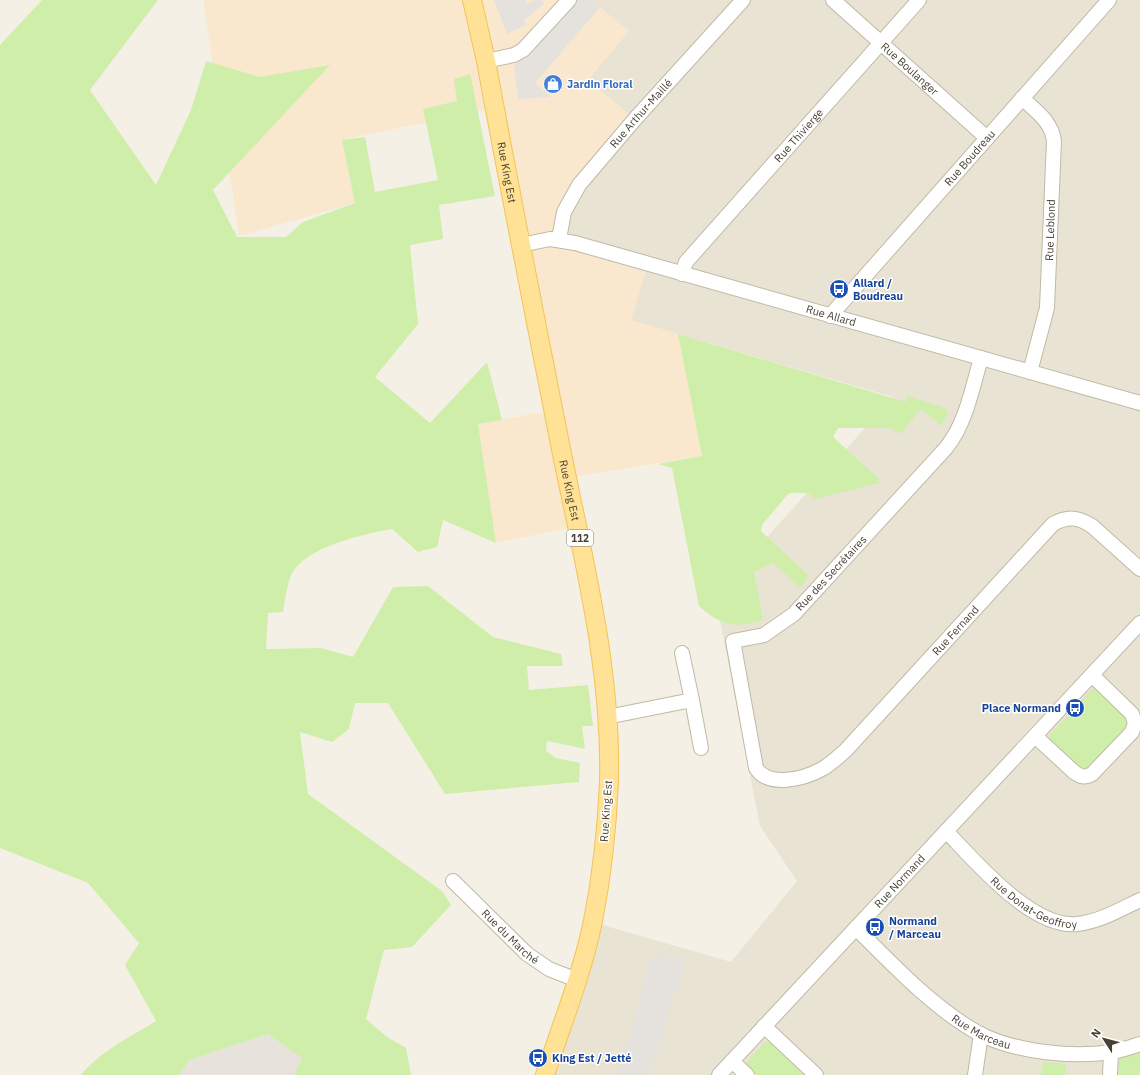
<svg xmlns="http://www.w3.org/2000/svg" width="1140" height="1075" viewBox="0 0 1140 1075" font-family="'IBM Plex Sans',sans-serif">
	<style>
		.residential { fill: #e9e3d3 }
		.commercial { fill: #f9e8ce }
		.industrial { fill: #e7e2db }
		.green { fill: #cfeeaa }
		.parking { fill: #e5e2de }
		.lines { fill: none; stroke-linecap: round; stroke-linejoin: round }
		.minor-casing { stroke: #c1b9a7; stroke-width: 16 }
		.major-casing { stroke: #f2c457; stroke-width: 20 }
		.minor { stroke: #fff; stroke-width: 14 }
		.major { stroke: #ffe295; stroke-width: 18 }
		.labels { text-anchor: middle; stroke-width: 3; stroke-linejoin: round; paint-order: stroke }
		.shield { fill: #fff; stroke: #7f7a71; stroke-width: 1 }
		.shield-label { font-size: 10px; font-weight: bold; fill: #484134 }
		.street-label { font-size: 11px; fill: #484134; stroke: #fff }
		.shop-label { font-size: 11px; font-weight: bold; fill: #366cbe; stroke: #fff; text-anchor: start }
		.transit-label { font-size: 11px; font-weight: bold; fill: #164399; stroke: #fff; text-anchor: start }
	</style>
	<rect width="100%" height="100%" fill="#f5f0e6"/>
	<polygon class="residential" points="591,0 1140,0 1140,1075 545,1075 592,922 731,962 797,881 760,826 715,595 893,397 630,320 559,239 588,80 628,31"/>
	<polygon class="commercial" points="203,0 591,0 629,31 588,80 635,119 579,185 559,239 648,265 631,320 678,334 702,456 567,478 578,526 496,543 478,424 553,410 494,108 342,140 355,203 239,236"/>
	<polygon class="industrial" points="268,1034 303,1058 294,1075 180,1075 189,1060"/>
	<g class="green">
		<path d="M42,0H158L90,90L156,185L191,110L206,61L260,77L330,65L213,190L237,237H286L303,222L355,203L342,140L365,137L375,192L438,180L423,109L457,101L454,79L470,74L495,196L439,205L443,239L410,245L418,324L375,377L430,423L487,362L502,420L478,424L496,543L443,520L437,547L418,552L392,529C364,534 311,546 294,570C288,577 285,601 283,612L268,613L266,649L321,648L353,657L393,587L428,586L493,637L561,654L563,666H527L529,690L588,685L593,726H582L585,749L547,741L546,751L556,758L580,763L579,782L445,794L388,703H355L349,729L332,742L300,732L308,794L442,891L451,905L412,947L384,950L366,1019L387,1037L406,1048L411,1075H294L302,1058L268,1034L189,1060L180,1075H81C100,1051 131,1037 156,1021L125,965L139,943L88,883L0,848V45Z"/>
		<path d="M678,334L906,402L908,396L945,408L948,414L941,426L921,409L900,434L891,428H838L833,437L878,478L879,483L815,499L808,493H789L762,525L761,531L809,576L800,588L773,563L754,572L763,620C735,629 721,626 699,606L672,468L658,464L702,456Z"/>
		<path d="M1097,688C1108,698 1132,713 1127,729L1087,770L1082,771L1052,743L1049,736L1092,689Z"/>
		<polygon points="770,1041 808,1075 757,1075 747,1066 747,1062 764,1043"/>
		<polygon points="1140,1049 1140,1075 1118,1075 1119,1057"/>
		<polygon points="1043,1062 1066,1064 1065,1075 1041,1075"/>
	</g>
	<g class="parking">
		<polygon points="494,0 525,0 527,4 534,0 542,0 544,4 524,20 526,25 507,34"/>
		<polygon points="577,0 591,0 600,7 535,83 551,97 518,99 514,67 517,63 530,55"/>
		<polygon points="654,951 685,960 650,1075 617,1075"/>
	</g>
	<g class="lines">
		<g class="minor-casing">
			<g id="minor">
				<path id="s1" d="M833,0L987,138"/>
				<polyline points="486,61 514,55 523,50 569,0"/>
				<path d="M1022,98C1036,111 1052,122 1054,141L1047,308L1030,372"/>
				<path id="s2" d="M559,239L564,212L579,185L635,119L743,0"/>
				<path id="s3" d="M521,245L550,239L575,243L1140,403"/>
				<path id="s4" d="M682,274L686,262L919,0"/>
				<path id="s5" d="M830,316L1109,0"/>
				<path id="s6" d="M981,358C972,389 966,423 946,448L794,614L764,635L733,641L756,768C768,788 804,779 822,769C831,764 838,757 846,750L1053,524C1068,516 1078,517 1092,526L1140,569"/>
				<polyline points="692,700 701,748"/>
				<polyline points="607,717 692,700 682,653"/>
				<path d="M1035,736L1074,772C1081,777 1084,778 1092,774L1132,732L1135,723L1132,714L1092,675"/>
				<path id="s7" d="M946,831C975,861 1032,929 1077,924C1099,922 1121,909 1140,900"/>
				<path id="s8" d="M453,881L527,954L549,969L577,980"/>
				<path id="s9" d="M856,928C893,965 934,1009 980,1034C1016,1052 1072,1058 1111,1052C1121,1051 1131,1047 1140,1044"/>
				<polyline points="764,1026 816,1075"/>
				<polyline points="732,1061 747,1075"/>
				<path id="s10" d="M719,1075L1140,623"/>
				<polyline points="975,1075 981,1034"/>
				<polyline points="1110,1075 1111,1052"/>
			</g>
		</g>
		<g class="major-casing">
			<g id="major">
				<path id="s11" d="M472,0L486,61C510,192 536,323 562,454C584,562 612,671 609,782C607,829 602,875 593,921C582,974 562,1024 545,1075"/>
			</g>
		</g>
		<use href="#minor" class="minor"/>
		<use href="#major" class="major"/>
	</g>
	<defs>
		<g id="shop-disc" transform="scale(1)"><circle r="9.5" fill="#3f7fe0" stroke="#fff"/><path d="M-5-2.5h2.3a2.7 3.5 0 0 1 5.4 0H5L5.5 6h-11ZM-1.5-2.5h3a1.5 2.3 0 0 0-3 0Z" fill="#fff"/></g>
		<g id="bus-disc" transform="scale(1)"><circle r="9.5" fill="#1a4fb4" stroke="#fff"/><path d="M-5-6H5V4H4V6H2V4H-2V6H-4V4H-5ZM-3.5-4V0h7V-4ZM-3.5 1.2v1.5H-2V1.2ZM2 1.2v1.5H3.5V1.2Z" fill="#fff"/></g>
	</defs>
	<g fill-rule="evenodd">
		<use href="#shop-disc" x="553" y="84"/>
		<use href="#bus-disc" x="839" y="289"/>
		<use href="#bus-disc" x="1075" y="708"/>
		<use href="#bus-disc" x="875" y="927"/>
		<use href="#bus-disc" x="538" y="1058"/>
	</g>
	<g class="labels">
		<rect class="shield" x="567" y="530" width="26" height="16" rx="3"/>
		<g class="shield-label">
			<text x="580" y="542">112</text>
		</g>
		<g class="street-label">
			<text dy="4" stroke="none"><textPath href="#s1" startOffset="103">Rue Boulanger</textPath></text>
			<text dy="4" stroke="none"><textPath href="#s2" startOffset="153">Rue Arthur-Maillé</textPath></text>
			<text dy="4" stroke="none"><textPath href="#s4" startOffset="182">Rue Thivierge</textPath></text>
			<text dy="4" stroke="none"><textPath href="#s5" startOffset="211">Rue Boudreau</textPath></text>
			<text dy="4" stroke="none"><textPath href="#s11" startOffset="176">Rue King Est</textPath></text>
			<text transform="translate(1050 230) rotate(-88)" y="4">Rue Leblond</text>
			<text dy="4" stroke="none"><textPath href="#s3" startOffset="321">Rue Allard</textPath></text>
			<text dy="4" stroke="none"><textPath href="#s11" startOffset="500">Rue King Est</textPath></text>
			<text transform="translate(831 573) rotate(-47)" y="4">Rue des Secrétaires</text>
			<text dy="4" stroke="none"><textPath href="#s6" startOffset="784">Rue Fernand</textPath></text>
			<text transform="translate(606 811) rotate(-86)" y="4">Rue King Est</text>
			<text dy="4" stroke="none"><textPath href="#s10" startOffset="265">Rue Normand</textPath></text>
			<text dy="4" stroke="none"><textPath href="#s7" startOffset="116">Rue Donat-Geoffroy</textPath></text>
			<text dy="4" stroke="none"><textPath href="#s8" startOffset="80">Rue du Marché</textPath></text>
			<text dy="4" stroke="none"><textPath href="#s9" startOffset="164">Rue Marceau</textPath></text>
		</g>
		<g class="shop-label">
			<text x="567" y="88">Jardin Floral</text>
		</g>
		<g class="transit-label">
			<text x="853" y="287">Allard /<tspan x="853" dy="13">Boudreau</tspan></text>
			<text x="1061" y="712" text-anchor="end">Place Normand</text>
			<text x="889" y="925">Normand<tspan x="889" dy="13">/ Marceau</tspan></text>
			<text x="552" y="1062">King Est / Jetté</text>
		</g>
	</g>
	<g transform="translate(1104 1039) rotate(306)" stroke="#ffffff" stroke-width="3" paint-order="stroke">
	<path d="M0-3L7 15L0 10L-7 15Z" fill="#484134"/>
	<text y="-6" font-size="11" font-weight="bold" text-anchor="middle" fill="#484134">N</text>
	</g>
</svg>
